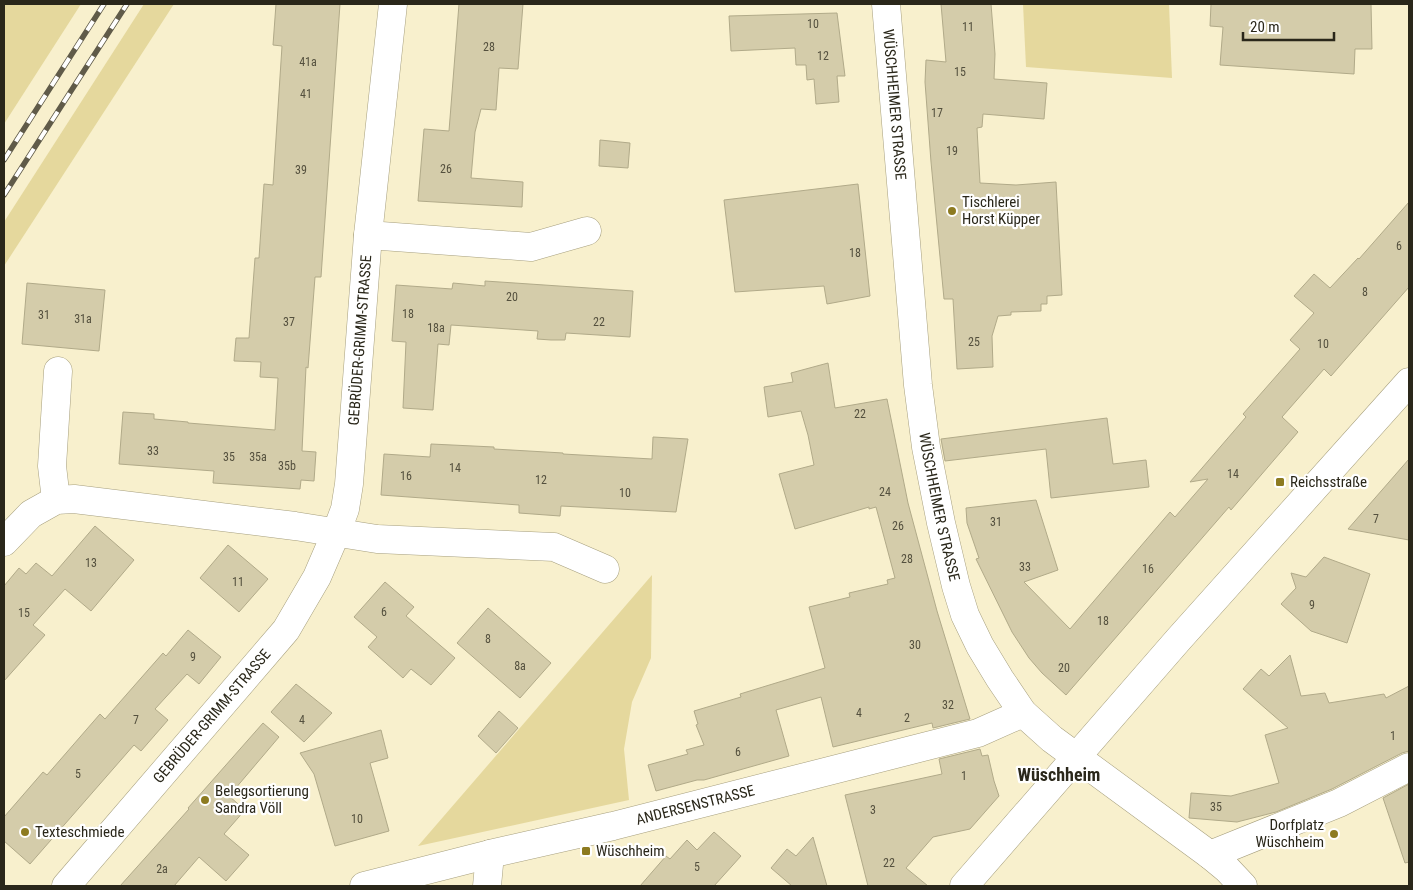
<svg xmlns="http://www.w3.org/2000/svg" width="1413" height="890" viewBox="0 0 1413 890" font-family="'Roboto Condensed',sans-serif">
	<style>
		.green { fill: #e5d89d }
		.building { fill: #d4ccaa; stroke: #b1aa89 }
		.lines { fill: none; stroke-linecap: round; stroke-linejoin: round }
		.minor-casing { stroke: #a69f7e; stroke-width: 29 }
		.major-casing { stroke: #a69f7e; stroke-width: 29 }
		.minor { stroke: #fff; stroke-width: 28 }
		.major { stroke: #fff; stroke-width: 28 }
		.rail-casing { stroke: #605b49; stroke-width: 5.5 }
		.rail { stroke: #fff; stroke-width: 4; stroke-dasharray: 11; stroke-linecap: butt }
		.poi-dot { fill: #8d7b21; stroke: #fff; stroke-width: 2 }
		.labels { text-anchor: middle; stroke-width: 4.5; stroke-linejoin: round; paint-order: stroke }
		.number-label { font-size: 12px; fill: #54503e }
		.street-label { font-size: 15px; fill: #2a271a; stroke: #fff }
		.poi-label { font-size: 15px; fill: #2a271a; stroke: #fff; text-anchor: start }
		.quarter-label { font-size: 18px; font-weight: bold; fill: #2a271a; stroke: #fff }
	</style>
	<rect width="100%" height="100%" fill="#f8f0cd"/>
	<g class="green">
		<polygon points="4,4 81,4 4,124"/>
		<polygon points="144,4 174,4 4,266 4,222"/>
		<polygon points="1023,4 1169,4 1172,78 1026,67"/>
		<polygon points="652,575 651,658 632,702 624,749 629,800 418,846"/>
	</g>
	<g class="building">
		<polygon points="276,4 340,4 321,277 315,277 308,368 306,367 302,451 316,452 314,481 301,480 300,489 213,483 214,471 119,464 123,412 154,414 154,419 188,422 188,423 275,430 278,378 260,377 261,362 234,361 236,338 249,338 255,258 259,258 264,184 273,185 282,46 273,45"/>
		<polygon points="459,4 523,4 518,69 499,68 496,110 481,109 475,132 471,178 523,182 522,207 418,201 424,129 449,131"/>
		<polygon points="941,4 991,4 995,54 994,79 1047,83 1044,119 983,114 982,127 977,128 980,183 1016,185 1056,182 1062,295 1047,296 1047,304 1041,304 1041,311 1011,312 1011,315 998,316 992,336 993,367 957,369 953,299 944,299 931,162 925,82 926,60 946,62"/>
		<polygon points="1211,4 1371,4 1372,49 1355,49 1354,74 1220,65 1223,27 1210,26"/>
		<polygon points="837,13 845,76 837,76 839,102 816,104 814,79 807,80 806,65 796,65 795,48 731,51 729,16"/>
		<polygon points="600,140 630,143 628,168 599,166"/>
		<polygon points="858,184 870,296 827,304 824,286 735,292 724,200"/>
		<polygon points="1409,202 1409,287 1331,376 1324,369 1282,417 1298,432 1231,510 1229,507 1066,695 1042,673 1029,658 1012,632 976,559 979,558 967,523 966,508 1036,500 1058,570 1024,582 1070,629 1170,512 1175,517 1208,479 1190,482 1246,417 1243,414 1300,349 1290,340 1314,313 1294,296 1314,274 1330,288 1358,258 1359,259"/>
		<polygon points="485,281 633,291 630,337 566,333 565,340 551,340 537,339 538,331 451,325 449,345 438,344 433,410 403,408 406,342 392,341 396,285 452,289 453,283 485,286"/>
		<polygon points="27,283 105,290 99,351 22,344"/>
		<polygon points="828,363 835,408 887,399 908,503 937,611 970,719 933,728 932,723 833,747 821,697 776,710 789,756 704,780 697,780 656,791 648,765 688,754 686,750 704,745 696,725 698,724 694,711 741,697 740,694 825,668 809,607 850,597 849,593 888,584 887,580 895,578 876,507 869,509 869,507 795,529 779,474 814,465 808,435 801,411 768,417 764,387 793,382 791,373"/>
		<polygon points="1107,418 1113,464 1146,460 1149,487 1051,498 1046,449 945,461 941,439"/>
		<polygon points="653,437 688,439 676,512 561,506 560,516 519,513 519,505 381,495 384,454 430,457 431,444 494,447 494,449 563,453 563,454 652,459"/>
		<polygon points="1409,459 1409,540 1348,529 1389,482"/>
		<polygon points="95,526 134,560 91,611 65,589 33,625 45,635 4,681 4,586 19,568 26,574 36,563 52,576"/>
		<polygon points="228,545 268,579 239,612 200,578"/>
		<polygon points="1324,557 1370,574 1347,643 1311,631 1281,604 1296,588 1291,573 1306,577"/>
		<polygon points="385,582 414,607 406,616 455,658 431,685 411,669 403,678 368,647 377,637 354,617"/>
		<polygon points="488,608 551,663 520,698 457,643"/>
		<polygon points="188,630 221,657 199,684 187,674 155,709 168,720 141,751 134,745 30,864 4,841 4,817 43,772 47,775 100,714 105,719 163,653 166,656"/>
		<polygon points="1290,655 1301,696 1325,693 1329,703 1384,694 1386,698 1409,686 1409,751 1402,753 1332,789 1276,812 1237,822 1189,818 1191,793 1231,796 1279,783 1265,735 1288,728 1243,689 1261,669 1269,676"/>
		<polygon points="296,684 332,713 304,742 271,712"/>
		<polygon points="499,711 518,728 496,753 478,736"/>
		<polygon points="263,723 279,737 229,796 245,810 224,834 249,855 226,881 199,857 174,886 120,886 189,809 188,808"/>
		<polygon points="381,730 388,758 370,763 389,831 335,846 314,774 300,753"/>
		<polygon points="980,749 982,756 988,755 994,781 999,796 970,829 933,837 906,868 928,886 868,886 845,795 942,774 939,759"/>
		<polygon points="1409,784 1409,862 1405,863 1383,798"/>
		<polygon points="714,832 741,856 714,886 640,886 666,856 670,859 687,840 697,850"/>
		<polygon points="813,837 827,886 792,886 771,868 787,849 796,856"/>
	</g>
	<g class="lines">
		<g class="minor-casing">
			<g id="minor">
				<path id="s1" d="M886,4L918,385L926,447L941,523L956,586L965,615L980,646L1000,679L1023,713L1052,739L1210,855L1227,869L1243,886"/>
				<polyline points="368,235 531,247 587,231"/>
				<polyline points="56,500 52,466 58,371"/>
				<polyline points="4,542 31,514 56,500 74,499 295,526 377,539 554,547 605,569"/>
				<polyline points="1210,855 1339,803 1409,767"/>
				<path id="s2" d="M66,886L286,630L317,577L336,533L345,509L349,484L368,235L393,4"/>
				<path id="s3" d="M364,886L490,854L613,826L978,733L1023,713"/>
				<polyline points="487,886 490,854"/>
			</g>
		</g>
		<g class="major-casing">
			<polyline id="major" points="964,886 1178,640 1409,382"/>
		</g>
		<use href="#minor" class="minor"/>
		<use href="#major" class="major"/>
		<g class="rail-casing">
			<g id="rail">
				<polyline points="4,160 104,4"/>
				<polyline points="4,195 127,4"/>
			</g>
		</g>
		<use href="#rail" class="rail"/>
	</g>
	<g class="poi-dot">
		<circle cx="952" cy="211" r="5"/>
		<rect x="1275" y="477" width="10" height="10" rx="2.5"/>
		<circle cx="205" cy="800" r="5"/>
		<circle cx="25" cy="832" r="5"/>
		<circle cx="1334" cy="834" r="5"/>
		<rect x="581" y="846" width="10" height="10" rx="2.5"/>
	</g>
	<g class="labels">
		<g class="number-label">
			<text x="813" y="28">10</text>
			<text x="968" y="31">11</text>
			<text x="489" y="51">28</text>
			<text x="823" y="60">12</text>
			<text x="308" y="66">41a</text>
			<text x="960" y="76">15</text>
			<text x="306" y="98">41</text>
			<text x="937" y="117">17</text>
			<text x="952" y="155">19</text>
			<text x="446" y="173">26</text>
			<text x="301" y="174">39</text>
			<text x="1399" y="250">6</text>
			<text x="855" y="257">18</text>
			<text x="1365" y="296">8</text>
			<text x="512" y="301">20</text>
			<text x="408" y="318">18</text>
			<text x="44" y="319">31</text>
			<text x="83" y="323">31a</text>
			<text x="289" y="326">37</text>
			<text x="599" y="326">22</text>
			<text x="436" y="332">18a</text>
			<text x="974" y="346">25</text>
			<text x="1323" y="348">10</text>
			<text x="860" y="418">22</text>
			<text x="153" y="455">33</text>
			<text x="229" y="461">35</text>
			<text x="258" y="461">35a</text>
			<text x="287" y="470">35b</text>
			<text x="455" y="472">14</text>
			<text x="1233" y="478">14</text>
			<text x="406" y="480">16</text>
			<text x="541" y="484">12</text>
			<text x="885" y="496">24</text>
			<text x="625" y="497">10</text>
			<text x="1376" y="523">7</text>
			<text x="996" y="526">31</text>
			<text x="898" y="530">26</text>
			<text x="907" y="563">28</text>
			<text x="91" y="567">13</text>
			<text x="1025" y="571">33</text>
			<text x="1148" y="573">16</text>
			<text x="238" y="586">11</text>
			<text x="1312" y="609">9</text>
			<text x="384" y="616">6</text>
			<text x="24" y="617">15</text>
			<text x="1103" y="625">18</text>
			<text x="488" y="643">8</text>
			<text x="915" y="649">30</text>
			<text x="193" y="661">9</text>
			<text x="520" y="670">8a</text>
			<text x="1064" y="672">20</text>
			<text x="948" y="709">32</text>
			<text x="859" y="717">4</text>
			<text x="907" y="722">2</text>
			<text x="136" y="724">7</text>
			<text x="302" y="724">4</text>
			<text x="1393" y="740">1</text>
			<text x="738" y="756">6</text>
			<text x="78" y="778">5</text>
			<text x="964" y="780">1</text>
			<text x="1216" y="811">35</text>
			<text x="873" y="814">3</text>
			<text x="357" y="823">10</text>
			<text x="889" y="867">22</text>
			<text x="697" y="871">5</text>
			<text x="162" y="873">2a</text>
		</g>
		<g class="street-label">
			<text dy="5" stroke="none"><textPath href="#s1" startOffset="101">WÜSCHHEIMER STRASSE</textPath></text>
			<text dy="5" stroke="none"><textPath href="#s2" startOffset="642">GEBRÜDER-GRIMM-STRASSE</textPath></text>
			<text dy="5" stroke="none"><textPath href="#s1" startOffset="506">WÜSCHHEIMER STRASSE</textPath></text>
			<text dy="5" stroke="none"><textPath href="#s2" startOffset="224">GEBRÜDER-GRIMM-STRASSE</textPath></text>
			<text dy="5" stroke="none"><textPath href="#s3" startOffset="341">ANDERSENSTRASSE</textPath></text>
		</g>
		<g class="poi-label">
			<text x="962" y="207">Tischlerei<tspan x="962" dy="17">Horst Küpper</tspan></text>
			<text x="1290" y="487">Reichsstraße</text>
			<text x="215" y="796">Belegsortierung<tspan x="215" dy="17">Sandra Völl</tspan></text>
			<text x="1324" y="830" text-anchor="end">Dorfplatz<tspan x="1324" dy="17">Wüschheim</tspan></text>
			<text x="35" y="837">Texteschmiede</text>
			<text x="596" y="856">Wüschheim</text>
		</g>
		<g class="quarter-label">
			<text x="1059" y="781">Wüschheim</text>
		</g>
	</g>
	<rect width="1413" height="890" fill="none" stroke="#2a271a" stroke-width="10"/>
	<path d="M1243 32v8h91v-8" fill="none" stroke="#2a271a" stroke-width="2.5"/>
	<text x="1250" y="32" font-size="15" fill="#2a271a" stroke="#ffffff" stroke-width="4" paint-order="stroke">20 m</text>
</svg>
